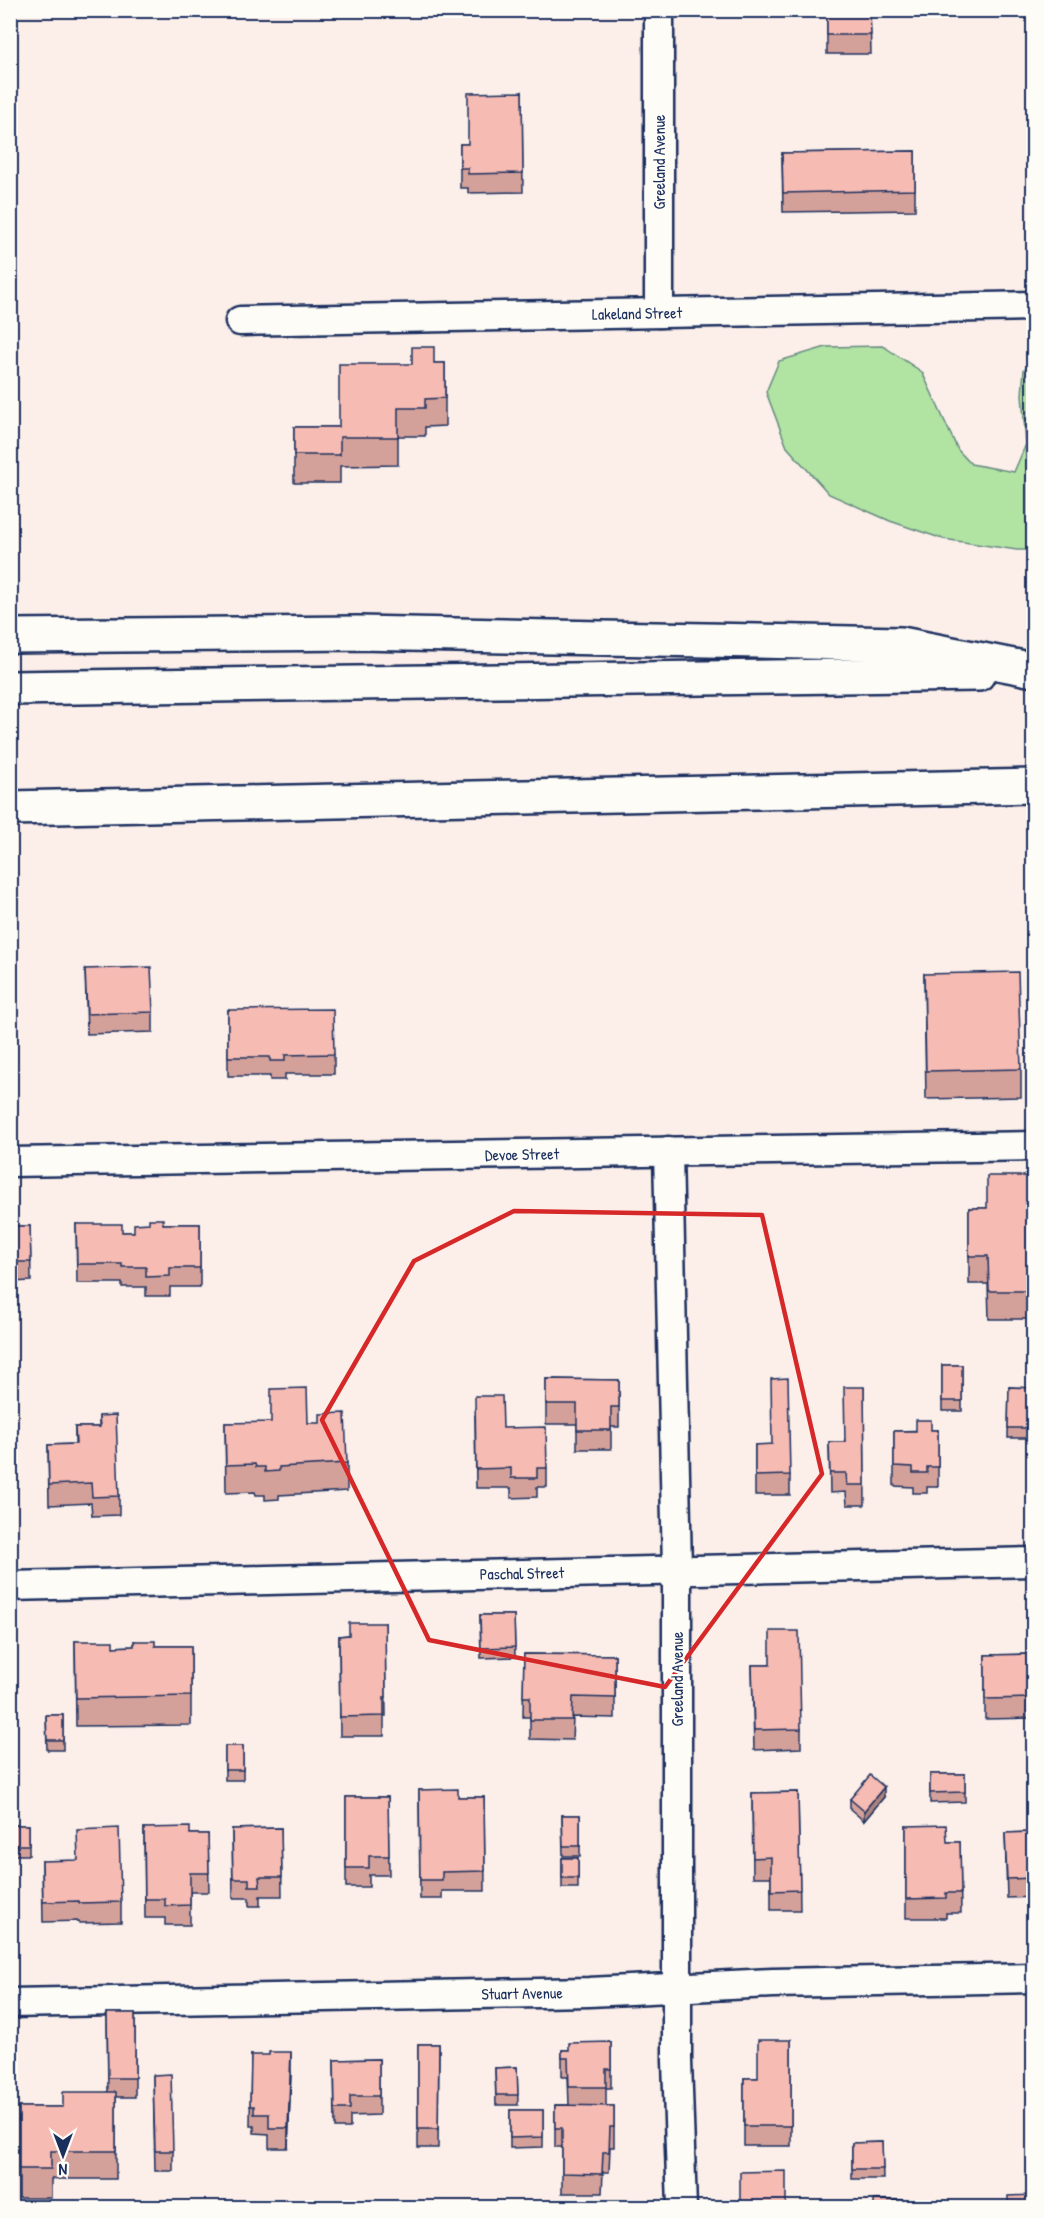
<svg xmlns="http://www.w3.org/2000/svg" width="1044" height="2218" viewBox="0 0 1044 2218" font-family="'Patrick Hand',sans-serif">
	<style>
		.green { fill: #b1e3a3; stroke: #668980; stroke-width: 1.5 }
		.lines { fill: none; stroke-linecap: round; stroke-linejoin: round }
		.street-casing { stroke: #1b2f5e; stroke-width: 33 }
		.highway-casing { stroke: #1b2f5e; stroke-width: 38 }
		.street { stroke: #fdfcf7; stroke-width: 28 }
		.highway { stroke: #fdfcf7; stroke-width: 33 }
		.wall { fill: #d4a19a; stroke: #1b2f5e; stroke-width: 1.5 }
		.shaded-wall { fill: #ac837d; stroke: #1b2f5e; stroke-width: 1.5 }
		.building { fill: #f6bbb3; stroke: #1b2f5e; stroke-width: 1.5 }
		.marked { fill: none; stroke: #d62828; stroke-width: 4.5; stroke-linejoin: round }
		.labels { text-anchor: middle; stroke-width: 4.5; stroke-linejoin: round; paint-order: stroke }
		.street-label { font-size: 16px; fill: #1b2f5e; stroke: #fdfcf7 }
	</style>
	<rect width="100%" height="100%" fill="#fcefe9"/>
	<filter id="ink" filterUnits="userSpaceOnUse"><feTurbulence type="fractalNoise" baseFrequency=".0167" numOctaves="2"/><feDisplacementMap in="SourceGraphic" scale="12" xChannelSelector="R" yChannelSelector="G"/><feConvolveMatrix kernelMatrix="1 2 1 2 8 2 1 2 1" color-interpolation-filters="sRGB"/></filter>
	<g filter="url(#ink)">
		<polygon class="green" points="883,346 922,372 958,450 971,464 1014,472 1026,444 1022,395 1024,369 1033,365 1033,550 1017,550 943,539 890,521 829,494 787,447 766,392 779,361 826,347"/>
		<g class="lines">
			<g class="street-casing">
				<g id="street">
					<polyline points="659,10 659,313"/>
					<polyline points="240,321 1034,306"/>
					<polyline points="668,1151 677,1569 677,2061 682,2208"/>
					<polyline points="10,1162 1034,1146"/>
					<polyline points="10,1586 1034,1562"/>
					<polyline points="10,2003 589,1992 773,1983 1034,1978"/>
				</g>
			</g>
			<g class="highway-casing">
				<g id="highway">
					<polyline points="10,636 358,633 901,644 1034,670"/>
					<polyline points="10,688 978,674"/>
					<polyline points="10,808 1034,786"/>
				</g>
			</g>
			<use href="#street" class="street"/>
			<use href="#highway" class="highway"/>
		</g>
		<g class="wall">
			<polygon points="827,10 870,10 871,54 827,54"/>
			<polygon points="522,92 523,192 468,193 468,188 460,188 460,144 468,144"/>
			<polygon points="915,151 915,210 783,212 782,153"/>
			<polygon points="434,363 445,363 445,426 425,427 425,436 398,436 398,465 340,466 340,483 294,483 294,427 339,427"/>
			<polygon points="85,969 153,1012 153,1032 87,1034"/>
			<polygon points="924,974 1021,1069 1021,1097 926,1099"/>
			<polygon points="228,1010 334,1054 334,1074 285,1074 285,1080 270,1080 270,1076 228,1076"/>
			<polygon points="1034,1176 1034,1319 989,1319 988,1284 969,1284 969,1208 987,1208"/>
			<polygon points="10,1218 14,1226 30,1226 31,1281 10,1282"/>
			<polygon points="76,1224 122,1232 134,1232 163,1224 200,1224 200,1287 170,1287 170,1296 146,1296 146,1287 122,1287 122,1283 77,1283"/>
			<rect x="942" y="1365" width="20" height="46"/>
			<polygon points="546,1379 619,1380 619,1427 611,1427 611,1449 577,1449 577,1424 546,1424"/>
			<polygon points="864,1387 865,1505 847,1505 846,1492 830,1493 829,1442 844,1442"/>
			<polygon points="1009,1387 1034,1388 1034,1438 1008,1438"/>
			<polygon points="99,1416 119,1496 119,1515 92,1516 91,1503 49,1505 48,1445 75,1444 75,1427 99,1427"/>
			<polygon points="475,1416 503,1428 547,1468 547,1487 537,1487 537,1497 511,1498 511,1488 476,1488"/>
			<polygon points="225,1423 308,1423 347,1463 347,1491 279,1495 279,1499 265,1500 265,1495 256,1495 255,1492 226,1493"/>
			<polygon points="938,1430 938,1487 927,1487 927,1493 913,1493 913,1487 894,1486 894,1431"/>
			<polygon points="755,1445 790,1475 790,1495 755,1495"/>
			<polygon points="480,1615 514,1615 515,1657 481,1658"/>
			<polygon points="385,1623 386,1716 384,1716 384,1736 340,1736 339,1636 349,1635"/>
			<polygon points="75,1641 113,1647 134,1646 134,1641 155,1646 191,1646 191,1725 76,1726"/>
			<polygon points="524,1654 615,1655 615,1718 573,1717 572,1740 530,1739 530,1717 523,1717"/>
			<polygon points="1033,1654 1034,1718 985,1719 985,1655"/>
			<polygon points="752,1665 770,1665 801,1729 801,1748 754,1750"/>
			<polygon points="46,1715 63,1715 63,1750 47,1750"/>
			<rect x="225" y="1746" width="18" height="34"/>
			<polygon points="930,1774 965,1774 965,1802 930,1803"/>
			<polygon points="419,1790 458,1797 484,1797 485,1891 442,1891 442,1899 420,1899"/>
			<polygon points="798,1792 800,1910 771,1910 771,1877 753,1877 752,1793"/>
			<polygon points="346,1797 388,1797 389,1875 369,1875 369,1887 346,1887"/>
			<polygon points="884,1797 864,1821 850,1809 850,1799"/>
			<polygon points="562,1815 580,1815 580,1856 563,1856"/>
			<rect x="10" y="1825" width="19" height="30"/>
			<polygon points="906,1826 947,1842 960,1842 961,1913 946,1913 946,1918 906,1918"/>
			<polygon points="144,1828 190,1834 208,1834 209,1892 190,1892 190,1925 165,1925 165,1918 145,1918"/>
			<polygon points="281,1828 282,1896 260,1896 260,1906 249,1906 249,1898 233,1898 232,1829"/>
			<polygon points="1034,1832 1034,1897 1007,1898 1005,1833"/>
			<rect x="562" y="1858" width="16" height="30"/>
			<polygon points="42,1861 121,1902 121,1922 79,1923 79,1921 43,1922"/>
			<polygon points="107,2013 135,2013 135,2097 116,2097 116,2179 51,2179 51,2198 19,2198 19,2107 63,2107 108,2092"/>
			<polygon points="791,2040 791,2146 744,2146 744,2078 758,2078"/>
			<polygon points="611,2042 611,2088 606,2088 606,2106 614,2106 614,2147 610,2147 609,2172 603,2172 602,2193 562,2193 562,2147 555,2147 555,2105 569,2105 568,2077 562,2077 562,2050 569,2050"/>
			<polygon points="418,2044 439,2044 438,2148 418,2148"/>
			<polygon points="251,2055 291,2072 288,2148 269,2148 269,2134 254,2133 254,2126 250,2126"/>
			<polygon points="379,2059 379,2115 350,2116 350,2128 335,2128 334,2060"/>
			<polygon points="517,2067 518,2105 496,2105 495,2068"/>
			<polygon points="153,2075 173,2151 173,2171 155,2171"/>
			<polygon points="510,2110 543,2110 543,2147 510,2148"/>
			<polygon points="882,2142 883,2179 852,2179 852,2143"/>
		</g>
		<g class="shaded-wall">
			<polygon points="884,1787 884,1797 864,1821 864,1811"/>
			<polygon points="291,2052 291,2072 288,2148 288,2128"/>
		</g>
		<g class="building">
			<polygon points="827,10 870,10 871,35 827,35"/>
			<polygon points="522,92 523,173 468,174 468,168 460,168 460,144 468,144 468,93"/>
			<polygon points="915,151 915,190 783,193 782,153"/>
			<polygon points="412,347 434,347 434,363 445,363 445,398 425,399 425,408 398,408 398,437 340,437 340,455 294,455 294,427 339,427 339,364 412,364"/>
			<polygon points="151,967 153,1012 87,1014 85,969"/>
			<polygon points="1018,972 1021,1069 926,1071 924,974"/>
			<polygon points="333,1009 334,1054 285,1055 285,1061 270,1061 270,1057 228,1057 228,1010"/>
			<polygon points="987,1176 1034,1176 1034,1291 989,1291 988,1256 969,1256 969,1208 987,1208"/>
			<polygon points="10,1218 14,1218 14,1226 30,1226 31,1262 10,1262"/>
			<polygon points="149,1219 163,1219 163,1224 200,1224 200,1268 170,1268 170,1276 146,1277 146,1267 122,1267 122,1264 77,1264 76,1224 122,1224 122,1232 134,1232 134,1224 149,1223"/>
			<rect x="942" y="1365" width="20" height="36"/>
			<polygon points="788,1378 790,1475 755,1476 755,1445 772,1444 771,1379"/>
			<polygon points="546,1379 619,1380 619,1407 611,1407 611,1430 577,1430 577,1404 546,1404"/>
			<polygon points="844,1387 864,1387 865,1485 847,1485 846,1473 830,1473 829,1442 845,1442"/>
			<polygon points="1009,1387 1034,1388 1034,1428 1008,1428"/>
			<polygon points="307,1388 308,1423 320,1423 320,1414 345,1413 347,1463 279,1467 279,1471 265,1472 265,1467 256,1467 255,1464 226,1465 225,1423 271,1422 271,1389"/>
			<polygon points="475,1396 502,1396 503,1428 546,1427 547,1468 537,1468 537,1478 511,1478 511,1468 476,1469"/>
			<polygon points="116,1415 119,1496 92,1497 91,1483 49,1485 48,1445 76,1444 75,1427 100,1427 99,1416"/>
			<polygon points="916,1420 931,1420 931,1430 938,1430 938,1467 927,1467 927,1473 913,1473 913,1467 894,1466 894,1431 916,1431"/>
			<polygon points="480,1615 514,1615 515,1647 481,1648"/>
			<polygon points="349,1623 385,1623 386,1697 384,1697 384,1716 340,1717 339,1636 349,1635"/>
			<polygon points="770,1631 799,1631 801,1729 754,1730 752,1665 770,1665"/>
			<polygon points="75,1641 113,1641 113,1647 134,1646 134,1641 155,1641 155,1646 191,1646 191,1696 76,1698"/>
			<polygon points="524,1654 615,1655 615,1698 573,1697 572,1720 530,1720 530,1697 523,1697"/>
			<polygon points="1033,1654 1034,1698 985,1699 985,1655"/>
			<polygon points="46,1715 63,1715 63,1740 47,1740"/>
			<rect x="225" y="1746" width="18" height="24"/>
			<polygon points="930,1774 965,1774 965,1792 930,1793"/>
			<polygon points="870,1775 884,1787 864,1811 850,1799"/>
			<polygon points="458,1789 458,1797 484,1797 485,1871 442,1872 442,1880 420,1880 419,1790"/>
			<polygon points="798,1792 800,1890 771,1891 771,1857 753,1858 752,1793"/>
			<polygon points="346,1797 388,1797 389,1856 369,1856 369,1868 346,1868"/>
			<polygon points="562,1815 580,1815 580,1846 563,1846"/>
			<rect x="10" y="1825" width="19" height="20"/>
			<polygon points="946,1825 947,1842 960,1842 961,1893 946,1893 946,1898 906,1899 906,1826"/>
			<polygon points="190,1827 190,1834 208,1834 209,1873 190,1873 190,1905 165,1906 165,1899 145,1899 144,1828"/>
			<polygon points="119,1828 121,1902 79,1903 79,1901 43,1902 42,1861 78,1860 77,1830"/>
			<polygon points="281,1828 282,1877 259,1877 260,1886 249,1886 249,1879 233,1879 232,1829"/>
			<polygon points="1034,1832 1034,1878 1007,1879 1005,1833"/>
			<rect x="562" y="1858" width="16" height="20"/>
			<polygon points="107,2013 135,2013 135,2078 108,2078"/>
			<polygon points="758,2040 791,2040 791,2126 744,2126 744,2078 758,2078"/>
			<polygon points="611,2042 611,2069 606,2069 606,2087 569,2087 568,2058 562,2058 562,2050 569,2050 569,2043"/>
			<polygon points="418,2044 439,2044 438,2129 418,2129"/>
			<polygon points="269,2052 291,2052 288,2128 269,2128 269,2114 254,2114 254,2106 250,2106 251,2055 269,2055"/>
			<polygon points="379,2059 379,2096 350,2096 350,2109 335,2109 334,2060"/>
			<polygon points="517,2067 518,2095 496,2095 495,2068"/>
			<polygon points="171,2074 173,2151 155,2151 153,2075"/>
			<polygon points="63,2092 116,2092 116,2151 51,2151 51,2169 19,2169 19,2107 63,2107"/>
			<polygon points="555,2105 614,2106 614,2127 610,2127 609,2152 603,2152 602,2174 562,2173 562,2128 555,2128"/>
			<polygon points="510,2110 543,2110 543,2137 510,2138"/>
			<polygon points="882,2142 883,2169 852,2169 852,2143"/>
			<polygon points="786,2171 786,2208 740,2208 740,2172"/>
			<polygon points="1034,2195 1034,2208 1008,2208 1008,2196"/>
			<rect x="874" y="2200" width="29" height="8"/>
		</g>
	</g>
	<path class="marked" d="M514,1211L762,1215L822,1474L665,1687L429,1640L322,1420L414,1261Z"/>
	<g class="labels">
		<g class="street-label">
			<text transform="translate(659 162) rotate(-90)" y="6">Greeland Avenue</text>
			<text transform="translate(637 313) rotate(-1)" y="6">Lakeland Street</text>
			<text transform="translate(522 1154) rotate(-1)" y="6">Devoe Street</text>
			<text transform="translate(522 1573) rotate(-1)" y="6">Paschal Street</text>
			<text transform="translate(677 1679) rotate(-90)" y="6">Greeland Avenue</text>
			<text transform="translate(522 1993) rotate(-1)" y="6">Stuart Avenue</text>
		</g>
	</g>
	<rect width="1044" height="2218" fill="none" stroke="#fdfcf7" stroke-width="36"/>
	<rect x="18" y="18" width="1008" height="2182" fill="none" stroke="#1b2f5e" stroke-width="2" filter="url(#ink)"/>
	<g transform="translate(63 2155) rotate(180)" stroke="#fdfcf7" stroke-width="4.5" paint-order="stroke">
	<path d="M0-4.5L10 22L0 15L-10 22Z" fill="#1b2f5e"/>
	<text y="-9" font-size="16" font-weight="bold" text-anchor="middle" fill="#1b2f5e">N</text>
	</g>
</svg>
